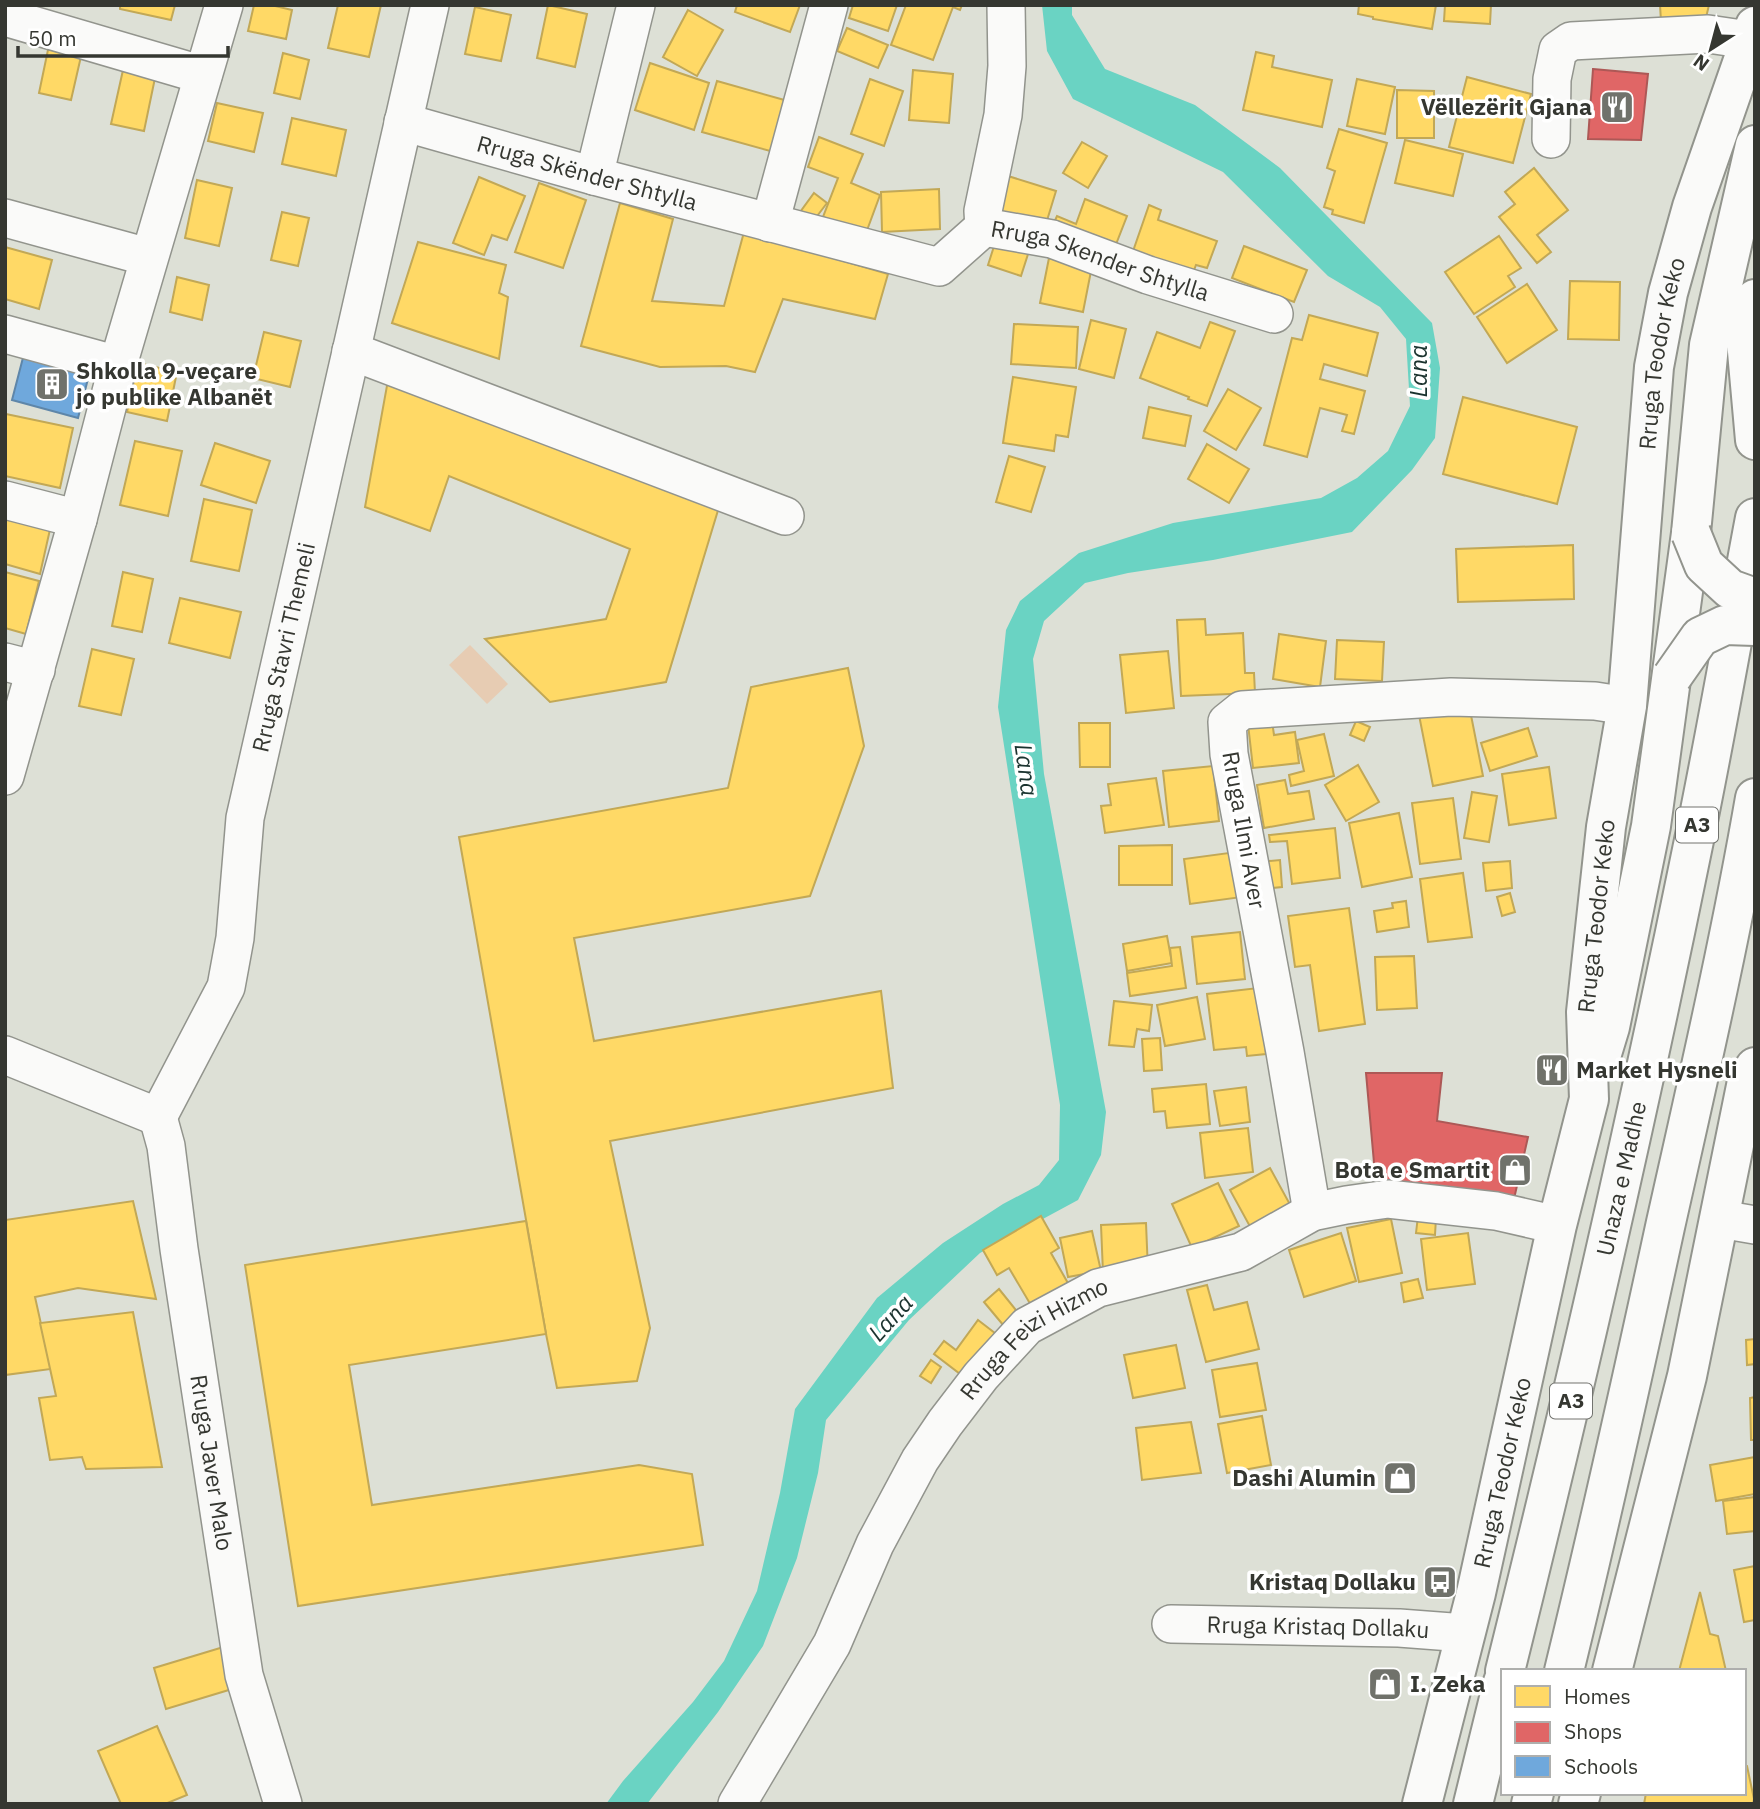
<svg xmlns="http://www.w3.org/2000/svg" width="1760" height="1809" viewBox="0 0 1760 1809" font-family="'IBM Plex Sans',sans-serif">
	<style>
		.green { fill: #e7ccb3 }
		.water { fill: #6ad3c3 }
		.homes { fill: #ffd966; stroke: #c2a856; stroke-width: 2 }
		.shops { fill: #e06666; stroke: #ad5856; stroke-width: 2 }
		.schools { fill: #6fa8dc; stroke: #5e86a9; stroke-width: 2 }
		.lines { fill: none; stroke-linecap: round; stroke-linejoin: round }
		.minor-casing { stroke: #92948d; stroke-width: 40 }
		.major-casing { stroke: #92948d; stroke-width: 42 }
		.highway-casing { stroke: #92948d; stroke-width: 42 }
		.minor { stroke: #fafaf9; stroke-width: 37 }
		.major { stroke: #fafaf9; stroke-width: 38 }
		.highway { stroke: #fafaf9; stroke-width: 38 }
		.major-bridge-casing { stroke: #92948d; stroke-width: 42; stroke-linecap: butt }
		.major-bridge { stroke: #fafaf9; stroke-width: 38 }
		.labels { text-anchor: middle; stroke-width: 7; stroke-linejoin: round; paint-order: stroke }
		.shield { fill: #fff; stroke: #72736f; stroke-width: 2 }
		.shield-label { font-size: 21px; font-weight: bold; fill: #353731 }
		.poi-label { font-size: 23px; font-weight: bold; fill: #353731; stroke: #fff; text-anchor: end }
		.street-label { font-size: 23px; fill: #353731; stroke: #fff }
		.water-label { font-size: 24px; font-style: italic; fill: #1b332f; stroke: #fff }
	</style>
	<rect width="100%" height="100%" fill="#dde0d6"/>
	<polygon class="green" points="470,645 508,684 487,704 449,665"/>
	<polygon class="water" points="1042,5 1072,5 1072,15 1105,69 1195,105 1280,168 1432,323 1440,368 1435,438 1412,470 1352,532 1213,560 1128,573 1085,583 1044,621 1033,659 1044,774 1106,1112 1101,1155 1078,1200 980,1253 909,1320 826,1420 818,1473 797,1558 763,1646 718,1712 647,1804 606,1804 623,1781 693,1702 724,1661 757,1591 780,1493 795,1409 877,1298 943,1243 1003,1204 1039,1185 1059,1160 1060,1105 998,707 1006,630 1020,601 1079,553 1173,523 1321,498 1357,478 1388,451 1410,406 1406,339 1380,307 1328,276 1223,172 1073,99 1047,51"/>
	<g class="homes">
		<polygon points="120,5 175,5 171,20 120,9"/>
		<polygon points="254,5 271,5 292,10 286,39 248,31"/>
		<polygon points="338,5 381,5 369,57 328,48"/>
		<polygon points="548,5 587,14 575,67 537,58"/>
		<polygon points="737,5 800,5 790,32 735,12"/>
		<polygon points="853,5 897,5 888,31 849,18"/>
		<polygon points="906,5 962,5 960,10 953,7 933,60 891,45"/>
		<polygon points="1359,5 1436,5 1432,29 1373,19 1373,17 1358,14"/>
		<polygon points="1445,5 1491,5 1490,24 1444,21"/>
		<polygon points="1660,5 1709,5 1704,26 1661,21"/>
		<polygon points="475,7 511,15 501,61 465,54"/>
		<polygon points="688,10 723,30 697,76 663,57"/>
		<polygon points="847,28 888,45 878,68 837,51"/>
		<polygon points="49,45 82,52 71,100 39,93"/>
		<polygon points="1256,52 1274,56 1272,67 1332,80 1322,127 1243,110"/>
		<polygon points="283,53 309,60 300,99 274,93"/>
		<polygon points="650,63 709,83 694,130 635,110"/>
		<polygon points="123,70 155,78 144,131 111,124"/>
		<polygon points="913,70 953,74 949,123 909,120"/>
		<polygon points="1467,77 1531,94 1513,163 1449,147"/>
		<polygon points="870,79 903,91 884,146 851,134"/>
		<polygon points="1357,79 1395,87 1385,134 1347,126"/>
		<polygon points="717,81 788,101 774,152 702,132"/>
		<polygon points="1397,90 1434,91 1434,138 1397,138"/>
		<polygon points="217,103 263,113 254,152 208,141"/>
		<polygon points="292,118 346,130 336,176 282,164"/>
		<polygon points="1339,129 1387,143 1364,223 1332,214 1333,210 1324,207 1335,171 1327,168"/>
		<polygon points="819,137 863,154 851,183 880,195 866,233 823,217 838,178 808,167"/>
		<polygon points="1405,140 1463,154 1453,196 1395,183"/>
		<polygon points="1082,142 1107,156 1088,188 1063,173"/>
		<polygon points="1534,168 1568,210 1537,235 1551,252 1537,263 1499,217 1515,204 1505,192"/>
		<polygon points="1008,176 1056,191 1045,227 997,212"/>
		<polygon points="479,177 525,196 507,240 492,235 484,255 453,243"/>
		<polygon points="197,180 232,188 219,246 185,238"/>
		<polygon points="539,183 586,200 563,268 515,252"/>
		<polygon points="939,189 940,229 882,232 881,192"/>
		<polygon points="814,193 827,203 808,228 795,219"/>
		<polygon points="1085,199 1127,216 1113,252 1052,227 1057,216 1076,224"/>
		<polygon points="620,203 673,219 652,301 724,306 744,232 888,274 875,319 783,299 755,372 726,366 660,367 581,346"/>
		<polygon points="1149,205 1161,210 1158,220 1217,241 1207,268 1196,265 1191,278 1131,257"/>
		<polygon points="282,212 309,218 298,266 271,260"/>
		<polygon points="1499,236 1521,268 1508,276 1515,287 1474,314 1445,272"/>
		<polygon points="996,240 1029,251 1021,276 988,265"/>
		<polygon points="418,242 506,265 499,293 508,297 499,359 392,323"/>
		<polygon points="1244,246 1307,270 1294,302 1232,278"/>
		<polygon points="5,247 52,260 39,309 5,299"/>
		<polygon points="1049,258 1092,266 1083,312 1040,303"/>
		<polygon points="177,277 209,285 202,320 170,312"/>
		<polygon points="1570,281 1620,282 1619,340 1568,339"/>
		<polygon points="1527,284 1557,330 1507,363 1477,317"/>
		<polygon points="1309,315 1378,333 1367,376 1324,364 1320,379 1365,391 1354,434 1342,431 1347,415 1320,408 1307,457 1264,445 1292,338 1302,340"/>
		<polygon points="1091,320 1126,329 1114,378 1079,369"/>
		<polygon points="1210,322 1235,331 1207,406 1188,399 1189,397 1140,378 1157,332 1200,348"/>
		<polygon points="1014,324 1078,327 1076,368 1011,364"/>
		<polygon points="264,332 301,341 290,387 253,378"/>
		<polygon points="138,363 177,372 167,421 127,412"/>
		<polygon points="1013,377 1076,387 1068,437 1056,435 1054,451 1003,443"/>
		<polygon points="388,380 719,507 666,682 550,702 485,639 606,619 630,549 449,476 430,531 365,507"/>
		<polygon points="1228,389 1261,408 1236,450 1204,431"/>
		<polygon points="1463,397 1577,427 1557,504 1443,474"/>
		<polygon points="1149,407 1191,416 1185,446 1143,438"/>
		<polygon points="6,414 73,428 60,488 5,476"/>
		<polygon points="135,441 182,451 168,516 120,505"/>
		<polygon points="215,443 270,461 256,503 201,485"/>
		<polygon points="1207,444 1249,469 1229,503 1188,479"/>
		<polygon points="1009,456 1045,467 1031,512 996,502"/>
		<polygon points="204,499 252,510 239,571 191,561"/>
		<polygon points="5,512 51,525 40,574 5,564"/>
		<polygon points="1573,545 1574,599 1458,602 1456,549"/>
		<polygon points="5,572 39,581 26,634 5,628"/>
		<polygon points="123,572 153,579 142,632 112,626"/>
		<polygon points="180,598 241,612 230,658 169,643"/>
		<polygon points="1205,619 1206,635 1243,633 1245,673 1254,673 1255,693 1181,696 1177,620"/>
		<polygon points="1279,634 1326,641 1320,687 1273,679"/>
		<polygon points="1337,640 1384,642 1382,681 1335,679"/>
		<polygon points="92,649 134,659 121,715 79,706"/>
		<polygon points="1168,651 1174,708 1126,713 1120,655"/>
		<polygon points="848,668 864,746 810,896 574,938 594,1041 881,991 893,1088 610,1141 650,1328 637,1381 557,1388 546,1334 459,837 728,788 751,687"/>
		<polygon points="1469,705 1483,776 1433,786 1419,715"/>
		<polygon points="1272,721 1274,735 1295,732 1299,763 1253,768 1248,724"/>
		<polygon points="1356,721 1370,727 1364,741 1350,735"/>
		<polygon points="1079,723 1110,723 1110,767 1080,767"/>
		<polygon points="1528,728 1537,756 1490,771 1481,743"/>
		<polygon points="1324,734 1334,776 1291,786 1289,775 1304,771 1297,740"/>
		<polygon points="1358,765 1379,802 1346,821 1325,785"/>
		<polygon points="1213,766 1219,821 1169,827 1163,771"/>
		<polygon points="1549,767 1556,818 1509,825 1502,774"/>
		<polygon points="1156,778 1164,825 1105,833 1101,806 1111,805 1108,784"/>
		<polygon points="1285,780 1288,794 1309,791 1314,819 1264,828 1257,785"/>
		<polygon points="1472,792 1497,796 1489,842 1464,838"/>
		<polygon points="1453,798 1461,859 1420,864 1412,803"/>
		<polygon points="1399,813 1412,877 1362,887 1349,823"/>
		<polygon points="1335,828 1340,878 1292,884 1287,841 1270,842 1269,835"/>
		<polygon points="1172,845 1172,885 1119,885 1119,846"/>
		<polygon points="1236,852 1242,897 1190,904 1184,859"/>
		<polygon points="1280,860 1282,887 1261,889 1259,862"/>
		<polygon points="1510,861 1512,888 1486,891 1483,863"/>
		<polygon points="1463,873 1472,937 1428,942 1420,879"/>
		<polygon points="1510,893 1515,912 1502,916 1497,897"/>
		<polygon points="1406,901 1409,927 1377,932 1374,911 1393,908 1392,903"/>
		<polygon points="1349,908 1365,1024 1319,1031 1310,965 1295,967 1288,916"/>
		<polygon points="1240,932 1245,979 1197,984 1192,937"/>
		<polygon points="1167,936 1172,963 1127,971 1123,944"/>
		<polygon points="1180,947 1186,988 1130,996 1127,973 1172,966 1170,948"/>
		<polygon points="1414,956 1417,1008 1377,1010 1375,957"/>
		<polygon points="1258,988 1266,1054 1247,1056 1246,1047 1214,1050 1207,994"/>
		<polygon points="1197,997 1205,1039 1165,1046 1157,1005"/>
		<polygon points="1114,1001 1152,1005 1149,1031 1137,1029 1134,1047 1109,1045"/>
		<polygon points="1160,1038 1162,1070 1144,1071 1142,1039"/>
		<polygon points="1206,1084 1210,1124 1167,1128 1165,1111 1154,1112 1152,1089"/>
		<polygon points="1246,1087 1250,1122 1220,1126 1214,1091"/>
		<polygon points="1248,1128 1253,1172 1205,1178 1200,1133"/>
		<polygon points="1270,1168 1293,1210 1253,1232 1230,1190"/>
		<polygon points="1218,1183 1239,1226 1192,1248 1172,1204"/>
		<polygon points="133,1201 156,1299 78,1288 35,1297 51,1369 5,1375 5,1220"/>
		<polygon points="1041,1216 1059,1248 1051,1253 1069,1285 1032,1307 1009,1268 997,1275 983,1250"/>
		<polygon points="1418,1216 1436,1218 1435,1235 1416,1233"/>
		<polygon points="1391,1219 1402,1273 1359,1282 1347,1228"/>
		<polygon points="526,1221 546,1334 349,1365 372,1505 639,1465 692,1474 703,1545 298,1606 245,1265"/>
		<polygon points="1146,1223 1148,1271 1103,1273 1101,1225"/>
		<polygon points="1092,1231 1101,1271 1068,1277 1060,1238"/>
		<polygon points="1341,1233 1356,1281 1304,1297 1289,1250"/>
		<polygon points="1468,1233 1475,1284 1427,1290 1421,1239"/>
		<polygon points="1418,1279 1423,1298 1404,1302 1401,1283"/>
		<polygon points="1207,1285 1214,1310 1247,1302 1259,1349 1206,1362 1187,1290"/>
		<polygon points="999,1289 1024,1320 1009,1332 984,1302"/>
		<polygon points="133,1312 162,1467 86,1469 82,1457 50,1460 39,1398 56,1396 40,1323"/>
		<polygon points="978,1320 1000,1337 968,1380 934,1354 944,1341 956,1350"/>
		<polygon points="1755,1339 1755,1364 1747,1365 1746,1340"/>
		<polygon points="1176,1345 1185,1388 1133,1398 1124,1355"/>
		<polygon points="931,1360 941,1367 931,1383 920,1376"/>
		<polygon points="1257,1363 1266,1410 1220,1417 1212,1370"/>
		<polygon points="1755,1397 1755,1440 1751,1440 1750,1398"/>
		<polygon points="1262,1416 1271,1465 1227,1473 1218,1424"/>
		<polygon points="1191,1422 1201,1473 1142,1480 1136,1428"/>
		<polygon points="1755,1457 1755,1494 1716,1501 1710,1465"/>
		<polygon points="1755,1497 1755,1531 1727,1534 1723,1501"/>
		<polygon points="1755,1566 1755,1620 1744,1622 1734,1570"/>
		<polygon points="1700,1592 1710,1634 1718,1636 1726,1671 1679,1671"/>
		<polygon points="230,1645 242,1686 166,1709 154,1668"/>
		<polygon points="157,1726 187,1795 165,1804 121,1804 98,1751"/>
		<polygon points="1744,1765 1747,1766 1754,1799 1753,1804 1644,1804 1646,1793 1744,1793"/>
	</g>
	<g class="shops">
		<polygon points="1593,69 1648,74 1641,140 1588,139"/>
		<polygon points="1366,1073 1442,1073 1437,1121 1528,1137 1514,1199 1376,1185"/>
	</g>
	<polygon class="schools" points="25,350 91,367 78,418 12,400"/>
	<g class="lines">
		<g class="minor-casing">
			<g id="minor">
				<polyline points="5,17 203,75"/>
				<path id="s1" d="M403,122L594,176L939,267L984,227"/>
				<polyline points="1551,139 1552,79 1558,50 1571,41 1708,34 1749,40"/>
				<polyline points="594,176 636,5"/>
				<polyline points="5,218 148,257"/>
				<polyline points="770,223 829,5"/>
				<path id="s2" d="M984,227L1052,239L1148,275L1274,314"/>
				<polyline points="984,227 983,211 1003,115 1007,66 1006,5"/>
				<polyline points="5,334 118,365"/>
				<polyline points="351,351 785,516"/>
				<polyline points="5,500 78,519"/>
				<polyline points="5,662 36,670"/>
				<polyline points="5,776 78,519 118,365 224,5"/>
				<polyline points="5,1055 158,1117"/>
				<path id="s3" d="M158,1117L226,987L235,938L245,818L430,5"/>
				<path id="s4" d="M158,1117L166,1146L179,1249L244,1675L283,1804"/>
				<polyline points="1312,1212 1285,1052 1229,754 1227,722 1242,710 1451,697 1595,701 1627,706"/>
				<polyline points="1720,1219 1755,1225"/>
				<path id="s5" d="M1171,1624L1399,1628L1465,1633"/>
				<path id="s6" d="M737,1804L832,1644L875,1544L920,1460L945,1423L981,1376L1027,1326L1098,1288L1241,1252L1312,1212L1346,1205L1388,1199L1496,1211L1557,1225"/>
			</g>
		</g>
		<g class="major-casing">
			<g id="major">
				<polyline points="1600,1060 1610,1027 1651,826 1691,533 1709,345 1755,145"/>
				<polyline points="1612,1671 1687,1376 1747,1081 1755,1067"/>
				<path id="s7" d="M1422,1804L1476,1593L1557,1225L1589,1099L1586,1012L1606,827L1627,706L1654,367L1668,293L1692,207L1755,26"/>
				<polyline points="1578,1804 1581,1793"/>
			</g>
		</g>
		<g class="highway-casing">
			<g id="highway">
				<polyline points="1755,299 1746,340 1755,440"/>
				<path id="s8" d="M1505,1671C1573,1398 1636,1125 1692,850C1715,740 1734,629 1755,518"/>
				<path d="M1564,1671C1600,1524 1633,1375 1665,1227C1697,1084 1730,942 1755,798"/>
				<polyline points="1473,1804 1503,1682"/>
				<polyline points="1531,1804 1534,1793"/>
			</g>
		</g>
		<use href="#minor" class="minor"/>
		<use href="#major" class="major"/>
		<use href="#highway" class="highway"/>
		<g class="major-bridge-casing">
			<g id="major-bridge">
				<polyline points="1691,533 1704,565 1730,589 1755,598"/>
				<polyline points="1672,677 1700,637 1725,625 1755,626"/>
			</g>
		</g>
		<use href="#major-bridge" class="major-bridge"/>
	</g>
	<defs>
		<g id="restaurant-square" transform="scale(1.75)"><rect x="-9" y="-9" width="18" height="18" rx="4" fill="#70726b" stroke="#fff"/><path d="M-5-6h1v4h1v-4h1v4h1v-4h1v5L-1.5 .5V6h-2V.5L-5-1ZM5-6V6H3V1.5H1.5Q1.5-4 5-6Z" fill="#fff"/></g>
		<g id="building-square" transform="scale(1.75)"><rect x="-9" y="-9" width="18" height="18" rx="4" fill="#70726b" stroke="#fff"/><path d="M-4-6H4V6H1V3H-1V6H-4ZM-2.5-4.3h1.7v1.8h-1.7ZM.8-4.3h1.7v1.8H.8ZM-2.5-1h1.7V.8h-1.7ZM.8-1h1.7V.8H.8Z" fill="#fff"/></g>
		<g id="shop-square" transform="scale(1.75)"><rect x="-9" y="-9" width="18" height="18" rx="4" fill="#70726b" stroke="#fff"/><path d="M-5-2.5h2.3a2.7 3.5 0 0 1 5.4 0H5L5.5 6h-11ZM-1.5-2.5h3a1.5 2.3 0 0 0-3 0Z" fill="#fff"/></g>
		<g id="bus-square" transform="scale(1.75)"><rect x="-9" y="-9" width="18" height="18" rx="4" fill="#70726b" stroke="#fff"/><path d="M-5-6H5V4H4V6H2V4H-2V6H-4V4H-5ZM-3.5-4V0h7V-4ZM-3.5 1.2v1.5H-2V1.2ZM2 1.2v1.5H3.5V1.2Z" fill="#fff"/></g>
	</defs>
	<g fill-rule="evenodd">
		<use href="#restaurant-square" x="1617" y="107"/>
		<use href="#building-square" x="52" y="384"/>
		<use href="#restaurant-square" x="1552" y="1070"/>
		<use href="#shop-square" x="1515" y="1170"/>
		<use href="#shop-square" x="1400" y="1478"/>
		<use href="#bus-square" x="1440" y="1582"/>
		<use href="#shop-square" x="1385" y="1684"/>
	</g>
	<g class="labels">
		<g class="shield">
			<rect x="1676" y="807.5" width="42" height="35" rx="5"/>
			<rect x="1550" y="1383.5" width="42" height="35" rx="5"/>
		</g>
		<g class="shield-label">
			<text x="1697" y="832">A3</text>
			<text x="1571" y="1408">A3</text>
		</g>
		<g class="poi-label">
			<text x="1592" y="115">Vëllezërit Gjana</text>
			<text x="76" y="379" text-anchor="start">Shkolla 9-veçare<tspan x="76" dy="26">jo publike Albanët</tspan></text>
			<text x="1576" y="1078" text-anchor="start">Market Hysneli</text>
			<text x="1490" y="1178">Bota e Smartit</text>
			<text x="1376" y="1486">Dashi Alumin</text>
			<text x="1416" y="1590">Kristaq Dollaku</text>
			<text x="1410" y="1692" text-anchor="start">I. Zeka</text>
		</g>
		<g class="street-label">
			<text dy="8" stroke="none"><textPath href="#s1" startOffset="191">Rruga Skënder Shtylla</textPath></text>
			<text dy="8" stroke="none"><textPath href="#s2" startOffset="121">Rruga Skender Shtylla</textPath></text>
			<text dy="8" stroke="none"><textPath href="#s7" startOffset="1475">Rruga Teodor Keko</textPath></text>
			<text dy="8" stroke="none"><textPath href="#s3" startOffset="492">Rruga Stavri Themeli</textPath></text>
			<text transform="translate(1244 830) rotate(80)" y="8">Rruga Ilmi Aver</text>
			<text dy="8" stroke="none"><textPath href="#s7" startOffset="908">Rruga Teodor Keko</textPath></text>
			<text dy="8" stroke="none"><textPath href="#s8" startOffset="506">Unaza e Madhe</textPath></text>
			<text dy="8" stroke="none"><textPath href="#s6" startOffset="560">Rruga Feizi Hizmo</textPath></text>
			<text dy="8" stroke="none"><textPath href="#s4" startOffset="350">Rruga Javer Malo</textPath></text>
			<text dy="8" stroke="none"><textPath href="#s7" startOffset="341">Rruga Teodor Keko</textPath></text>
			<text dy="8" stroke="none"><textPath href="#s5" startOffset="147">Rruga Kristaq Dollaku</textPath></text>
		</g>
		<g class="water-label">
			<text transform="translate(1419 371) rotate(-90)" y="8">Lana</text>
			<text transform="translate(1026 770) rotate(82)" y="8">Lana</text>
			<text transform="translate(891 1318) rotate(-48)" y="8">Lana</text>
		</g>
	</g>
	<rect width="1760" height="1809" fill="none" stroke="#353731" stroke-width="14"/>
	<rect x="1501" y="1669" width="245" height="126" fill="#ffffff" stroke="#aeafad" stroke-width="2"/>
	<rect x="1515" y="1686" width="35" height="21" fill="#ffd966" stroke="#aeafad" stroke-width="2"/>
	<text x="1564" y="1704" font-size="21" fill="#353731">Homes</text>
	<rect x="1515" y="1722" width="35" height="21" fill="#e06666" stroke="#aeafad" stroke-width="2"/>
	<text x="1564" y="1739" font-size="21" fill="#353731">Shops</text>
	<rect x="1515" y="1756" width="35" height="21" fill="#6fa8dc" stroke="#aeafad" stroke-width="2"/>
	<text x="1564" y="1774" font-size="21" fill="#353731">Schools</text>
	<g transform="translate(1711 49) rotate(216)" stroke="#ffffff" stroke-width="5" paint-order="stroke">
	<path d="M0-5L12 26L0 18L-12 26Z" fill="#353731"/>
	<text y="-10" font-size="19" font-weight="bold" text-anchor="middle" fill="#353731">N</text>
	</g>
	<path d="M18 46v10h210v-10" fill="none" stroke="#353731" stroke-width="3.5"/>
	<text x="28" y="46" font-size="21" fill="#353731" stroke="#ffffff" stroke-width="5" paint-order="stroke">50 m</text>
</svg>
